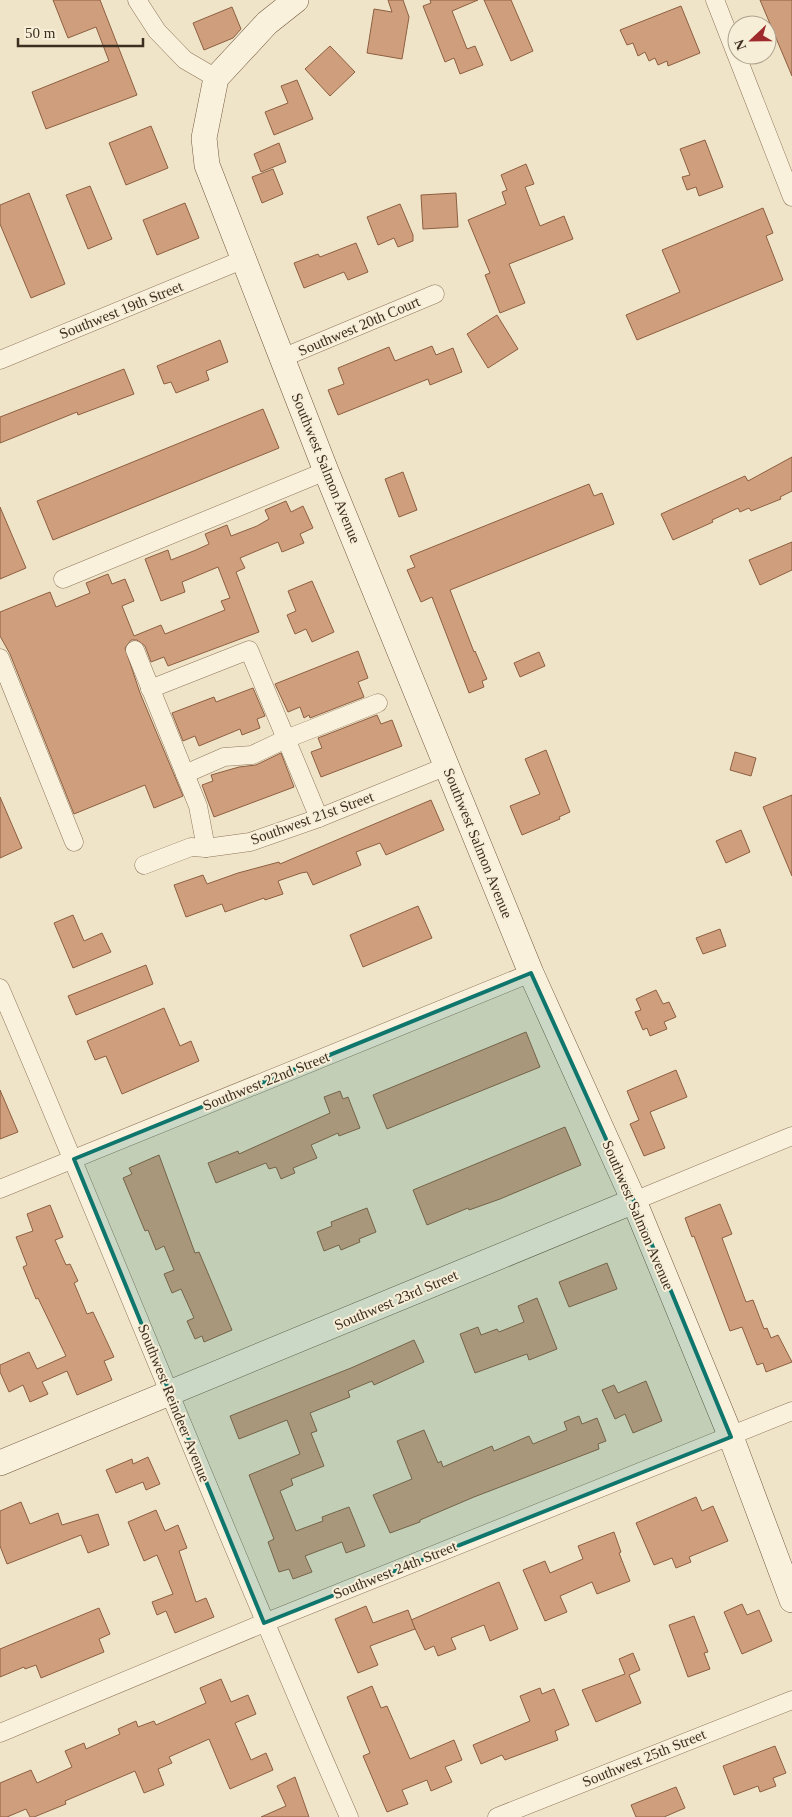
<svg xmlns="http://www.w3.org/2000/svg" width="792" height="1817" viewBox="0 0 792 1817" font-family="Georgia,serif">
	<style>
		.building { fill: #cf9f7d; stroke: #8d5f41 }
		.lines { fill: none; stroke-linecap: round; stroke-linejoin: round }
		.street-casing { stroke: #8d765c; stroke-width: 19 }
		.secondary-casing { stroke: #6f573f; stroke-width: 26 }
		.street { stroke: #faf1dc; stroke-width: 18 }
		.secondary { stroke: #faf1dc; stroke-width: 25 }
		.marked { fill: #0f766e; fill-opacity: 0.2; stroke: #0f766e; stroke-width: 4; stroke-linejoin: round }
		.labels { text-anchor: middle; stroke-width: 4; stroke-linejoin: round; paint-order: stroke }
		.street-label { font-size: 15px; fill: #3d2e20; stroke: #f7eed8 }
	</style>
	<rect width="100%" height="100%" fill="#f0e4c8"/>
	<g class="building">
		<polygon points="53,0 100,0 137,95 46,129 32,92 109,61 96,27 68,38"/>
		<polygon points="388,0 403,0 409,17 402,59 367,53 374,9 392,12"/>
		<polygon points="430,0 478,0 452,11 467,49 475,46 483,65 460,74 454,58 445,62 423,6 431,3"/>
		<polygon points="484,0 511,0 533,51 511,61"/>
		<polygon points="760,0 792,0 792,76"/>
		<polygon points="681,6 700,53 668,66 667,61 658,65 655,58 649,61 645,52 638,56 633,43 627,45 620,30"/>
		<polygon points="232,7 241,29 233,38 204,50 193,23"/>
		<polygon points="330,46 355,72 330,96 305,69"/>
		<polygon points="297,80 313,119 274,135 265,112 288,103 281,86"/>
		<polygon points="151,126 168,168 126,185 109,143"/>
		<polygon points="705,140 723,187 699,196 696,187 687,190 682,177 690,175 680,149"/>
		<polygon points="279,143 286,162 261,172 254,154"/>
		<polygon points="526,164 534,184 525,187 540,226 564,216 573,239 509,264 525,303 500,313 485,275 490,273 468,220 506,204 502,192 507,190 501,175"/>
		<polygon points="273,169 283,194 262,203 252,177"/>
		<polygon points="90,186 112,239 88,249 66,195"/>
		<polygon points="29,193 65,284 31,298 0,224 0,205"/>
		<polygon points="456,193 458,227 423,229 421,195"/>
		<polygon points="185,203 199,238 157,255 143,220"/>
		<polygon points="400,204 413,235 413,241 398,247 394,238 378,245 367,217"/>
		<polygon points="763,208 773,233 766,236 783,280 637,340 626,315 680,292 662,250"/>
		<polygon points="356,243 368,272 348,280 344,272 304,288 294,263 318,254 320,257"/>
		<polygon points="497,315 518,349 488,368 467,334"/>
		<polygon points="220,340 228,362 206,371 209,380 176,393 171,382 164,384 157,366"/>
		<polygon points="432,346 436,355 453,348 462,372 430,385 428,379 338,415 328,390 344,384 338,368 389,347 395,361"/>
		<polygon points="124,369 134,394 78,415 77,412 0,443 0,417"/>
		<polygon points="263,409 279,448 53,540 37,501"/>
		<polygon points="792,457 792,491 780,497 781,499 751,511 749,508 740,512 738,508 712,520 713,522 673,540 661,514 745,476 748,481"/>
		<polygon points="403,472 417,510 399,517 385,479"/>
		<polygon points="589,484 594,496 602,493 614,524 450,590 474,652 475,651 487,679 482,681 484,687 469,693 432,597 421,602 407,570 415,567 410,556"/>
		<polygon points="286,501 291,512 303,506 313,528 300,534 304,543 282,552 278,542 240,558 245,568 236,572 259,632 168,666 164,657 151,662 145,646 137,640 131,640 125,648 140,693 183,796 154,808 145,785 74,814 10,654 0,636 0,612 50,592 56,607 90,593 86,583 108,574 112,584 125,579 134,601 122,606 134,636 161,625 165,634 225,610 221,601 230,598 218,567 182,582 185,592 161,601 145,559 168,550 171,560 196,550 209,544 205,534 227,525 231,536 257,526 269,519 265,510"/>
		<polygon points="0,507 26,568 0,579"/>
		<polygon points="792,542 792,570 760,585 749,560"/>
		<polygon points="312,581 334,632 312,642 306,629 295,634 287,615 296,611 288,591"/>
		<polygon points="358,651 368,678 358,682 364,697 310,718 309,715 304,718 300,707 288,712 275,684"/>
		<polygon points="539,652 545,666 520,677 514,663"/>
		<polygon points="253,688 265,716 257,719 260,728 242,735 240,729 199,746 195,736 183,741 172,713 214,697 216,702"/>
		<polygon points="377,715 381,724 392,720 402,746 321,777 311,752 322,748 318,738"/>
		<polygon points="546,750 570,812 559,817 560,819 522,835 510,806 540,794 525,759"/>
		<polygon points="735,752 756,758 751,776 730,770"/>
		<polygon points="281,753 294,787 214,817 202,785 213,781 211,775 239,767 256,765"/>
		<polygon points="792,795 792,876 763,807"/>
		<polygon points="0,797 22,848 0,858"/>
		<polygon points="431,800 444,830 386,855 380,843 356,852 361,865 313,885 307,872 301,873 278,881 283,894 265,900 264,898 225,912 222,904 186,917 174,885 203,875 207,884 238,873 279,862 280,864"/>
		<polygon points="741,830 750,852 726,863 716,841"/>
		<polygon points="418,906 432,938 363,967 350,935"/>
		<polygon points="73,915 84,941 102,933 111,952 73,968 54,923"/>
		<polygon points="720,929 726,946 703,954 696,938"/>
		<polygon points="146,965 153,984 76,1015 68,996"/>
		<polygon points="656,990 663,1004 669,1002 676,1017 664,1022 667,1029 650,1036 647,1028 643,1030 635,1012 641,1010 636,999"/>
		<polygon points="164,1008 180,1046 191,1041 199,1061 122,1094 106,1056 95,1060 87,1041"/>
		<polygon points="526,1032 540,1067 387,1129 373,1095"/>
		<polygon points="676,1070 687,1097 650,1112 665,1148 644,1156 630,1124 639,1120 627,1091"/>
		<polygon points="0,1090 18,1132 0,1139"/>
		<polygon points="340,1091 343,1099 348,1097 360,1128 339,1136 338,1133 311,1145 317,1158 293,1168 295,1173 281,1179 276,1167 269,1169 266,1163 216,1183 208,1163 238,1151 239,1154 330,1113 324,1097"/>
		<polygon points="565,1127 581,1165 500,1199 469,1210 468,1208 427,1225 413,1190"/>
		<polygon points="159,1155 195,1253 199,1252 232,1330 204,1342 202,1336 195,1339 187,1321 194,1318 181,1289 172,1293 164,1274 174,1270 164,1246 156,1250 148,1230 145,1231 123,1178 132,1174 129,1168"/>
		<polygon points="720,1204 732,1234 722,1238 746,1302 753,1300 764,1329 767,1328 771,1338 778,1335 792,1362 766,1372 763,1363 757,1365 742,1327 730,1331 694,1236 692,1237 685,1218"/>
		<polygon points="50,1205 63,1237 55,1240 66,1265 70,1264 78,1281 74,1283 87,1314 93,1312 114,1357 104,1361 112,1380 77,1395 67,1371 42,1382 48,1394 30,1402 23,1385 9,1392 0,1372 0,1365 29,1352 37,1369 66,1356 38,1298 36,1299 23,1267 27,1265 16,1237 33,1231 27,1214"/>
		<polygon points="367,1208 376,1232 359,1239 360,1242 341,1250 339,1245 324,1251 317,1232 332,1226 331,1222"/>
		<polygon points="607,1263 617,1289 569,1307 559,1282"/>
		<polygon points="537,1298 557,1349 529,1360 527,1354 475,1373 460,1334 478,1327 481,1335 497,1329 499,1332 524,1322 518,1306"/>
		<polygon points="414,1340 424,1362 374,1385 372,1381 348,1391 350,1397 310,1413 317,1431 311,1433 324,1466 291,1479 293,1485 280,1491 296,1531 323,1521 322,1517 349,1507 365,1546 346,1553 342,1542 305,1556 312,1572 293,1579 289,1569 279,1572 268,1542 274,1539 249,1475 300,1454 287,1420 239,1439 230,1416 351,1368"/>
		<polygon points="646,1381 662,1421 633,1433 625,1414 615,1419 602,1390 614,1385 618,1393"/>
		<polygon points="579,1416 582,1424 597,1418 606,1441 598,1444 599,1449 474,1497 420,1520 420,1522 390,1533 373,1495 412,1479 397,1441 424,1430 438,1463 441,1461 443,1467 492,1446 494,1451 529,1436 533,1444 567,1430 564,1422"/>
		<polygon points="148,1457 160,1484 146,1490 143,1482 116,1493 106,1470 132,1459 133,1464"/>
		<polygon points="696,1497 702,1511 713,1506 728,1541 689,1557 691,1562 676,1568 672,1558 654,1565 636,1523"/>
		<polygon points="21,1502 30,1524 58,1513 62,1525 98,1514 109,1545 88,1553 81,1535 7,1564 0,1546 0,1511"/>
		<polygon points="156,1510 165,1531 178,1525 187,1548 179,1551 196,1602 206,1598 214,1617 175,1633 166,1611 157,1615 152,1602 173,1594 157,1555 144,1561 128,1522"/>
		<polygon points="614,1532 621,1552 619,1553 630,1581 597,1594 592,1582 560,1596 567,1612 545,1621 523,1570 545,1561 550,1573 583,1559 578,1546"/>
		<polygon points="499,1582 518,1629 490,1641 484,1625 451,1638 456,1649 438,1656 434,1646 425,1650 411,1620"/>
		<polygon points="742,1604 747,1615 759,1610 772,1641 742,1654 724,1612"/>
		<polygon points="366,1606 373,1623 408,1610 415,1629 370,1646 378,1665 358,1673 335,1619"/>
		<polygon points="99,1608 110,1634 99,1639 104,1652 41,1678 36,1665 25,1669 24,1667 0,1677 0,1649"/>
		<polygon points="694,1616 708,1652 704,1653 710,1669 688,1677 669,1625"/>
		<polygon points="633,1653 640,1670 629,1675 641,1703 596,1722 582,1690 625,1674 619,1659"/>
		<polygon points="221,1679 231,1702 248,1695 256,1714 235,1723 251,1760 266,1753 273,1770 230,1789 209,1739 169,1757 172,1763 158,1769 164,1785 144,1793 135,1771 65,1801 66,1804 34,1817 30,1817 26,1809 7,1817 0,1817 0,1783 31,1770 37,1783 72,1767 65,1751 84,1743 86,1749 120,1734 118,1729 136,1721 138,1727 154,1721 156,1725 206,1703 200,1688"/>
		<polygon points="372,1686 381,1708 387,1706 410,1759 454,1740 462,1760 445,1767 452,1782 431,1791 427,1780 402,1790 408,1804 387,1812 363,1756 370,1753 347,1697"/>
		<polygon points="540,1688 542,1694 554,1689 569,1725 555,1731 558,1740 505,1760 502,1755 481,1764 473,1745 530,1721 520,1696"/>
		<polygon points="775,1746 786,1773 773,1778 776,1786 760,1792 758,1786 734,1795 723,1766"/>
		<polygon points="295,1777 309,1817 261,1817 286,1806 277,1786"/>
		<polygon points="676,1787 685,1808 664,1817 636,1817 631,1805"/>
	</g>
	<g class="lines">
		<g class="street-casing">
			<g id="street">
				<polyline points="137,0 157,31 185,60 216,78"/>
				<polyline points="715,0 792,197"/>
				<polyline points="282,358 435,294"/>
				<polyline points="0,360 242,260"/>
				<polyline points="63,579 326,471"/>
				<polyline points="135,650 198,806 206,848"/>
				<polyline points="0,658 74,842"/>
				<polyline points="150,689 249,650 319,818"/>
				<polyline points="185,774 224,757 252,755 286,739 378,703"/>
				<polyline points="144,865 191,847 206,848 250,842 319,818 447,766"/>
				<path d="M0,988C118,1263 228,1542 349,1817"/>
				<polyline points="0,1189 531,973"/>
				<polyline points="634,1201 792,1136"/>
				<polyline points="0,1733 264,1623 792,1411"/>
				<polyline points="497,1817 792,1700"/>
			</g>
		</g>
		<g class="secondary-casing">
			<g id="secondary">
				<polyline points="296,0 267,23 216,78 204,138 207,165 326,471 531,973 634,1201 731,1437 792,1600"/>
				<polyline points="0,1463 634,1201"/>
			</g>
		</g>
		<use href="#street" class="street"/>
		<use href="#secondary" class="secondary"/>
	</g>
	<path class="marked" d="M531,973L634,1201L731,1437L264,1623L74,1159Z"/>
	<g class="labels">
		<g class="street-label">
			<text transform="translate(121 310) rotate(-22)" y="5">Southwest 19th Street</text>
			<text transform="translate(359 326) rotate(-23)" y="5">Southwest 20th Court</text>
			<text transform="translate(326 468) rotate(68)" y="5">Southwest Salmon Avenue</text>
			<text transform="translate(312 818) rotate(-20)" y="5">Southwest 21st Street</text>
			<text transform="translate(478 843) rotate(68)" y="5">Southwest Salmon Avenue</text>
			<text transform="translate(266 1081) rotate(-22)" y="5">Southwest 22nd Street</text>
			<text transform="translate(638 1215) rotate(67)" y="5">Southwest Salmon Avenue</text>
			<text transform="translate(396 1300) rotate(-23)" y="5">Southwest 23rd Street</text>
			<text transform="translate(174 1403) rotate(68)" y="5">Southwest Reindeer Avenue</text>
			<text transform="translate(395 1570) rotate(-22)" y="5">Southwest 24th Street</text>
			<text transform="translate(644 1758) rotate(-22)" y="5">Southwest 25th Street</text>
		</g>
	</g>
	<g transform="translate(752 40) rotate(248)"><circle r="24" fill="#f7eed8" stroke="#ada18e"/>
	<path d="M0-4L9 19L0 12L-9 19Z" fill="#9e2a2b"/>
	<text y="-8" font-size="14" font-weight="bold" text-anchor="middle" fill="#3d2e20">N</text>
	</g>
	<path d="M18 38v8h125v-8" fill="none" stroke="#3d2e20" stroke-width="2.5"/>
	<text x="25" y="38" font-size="15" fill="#3d2e20" stroke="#f7eed8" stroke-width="4" paint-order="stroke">50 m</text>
</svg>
